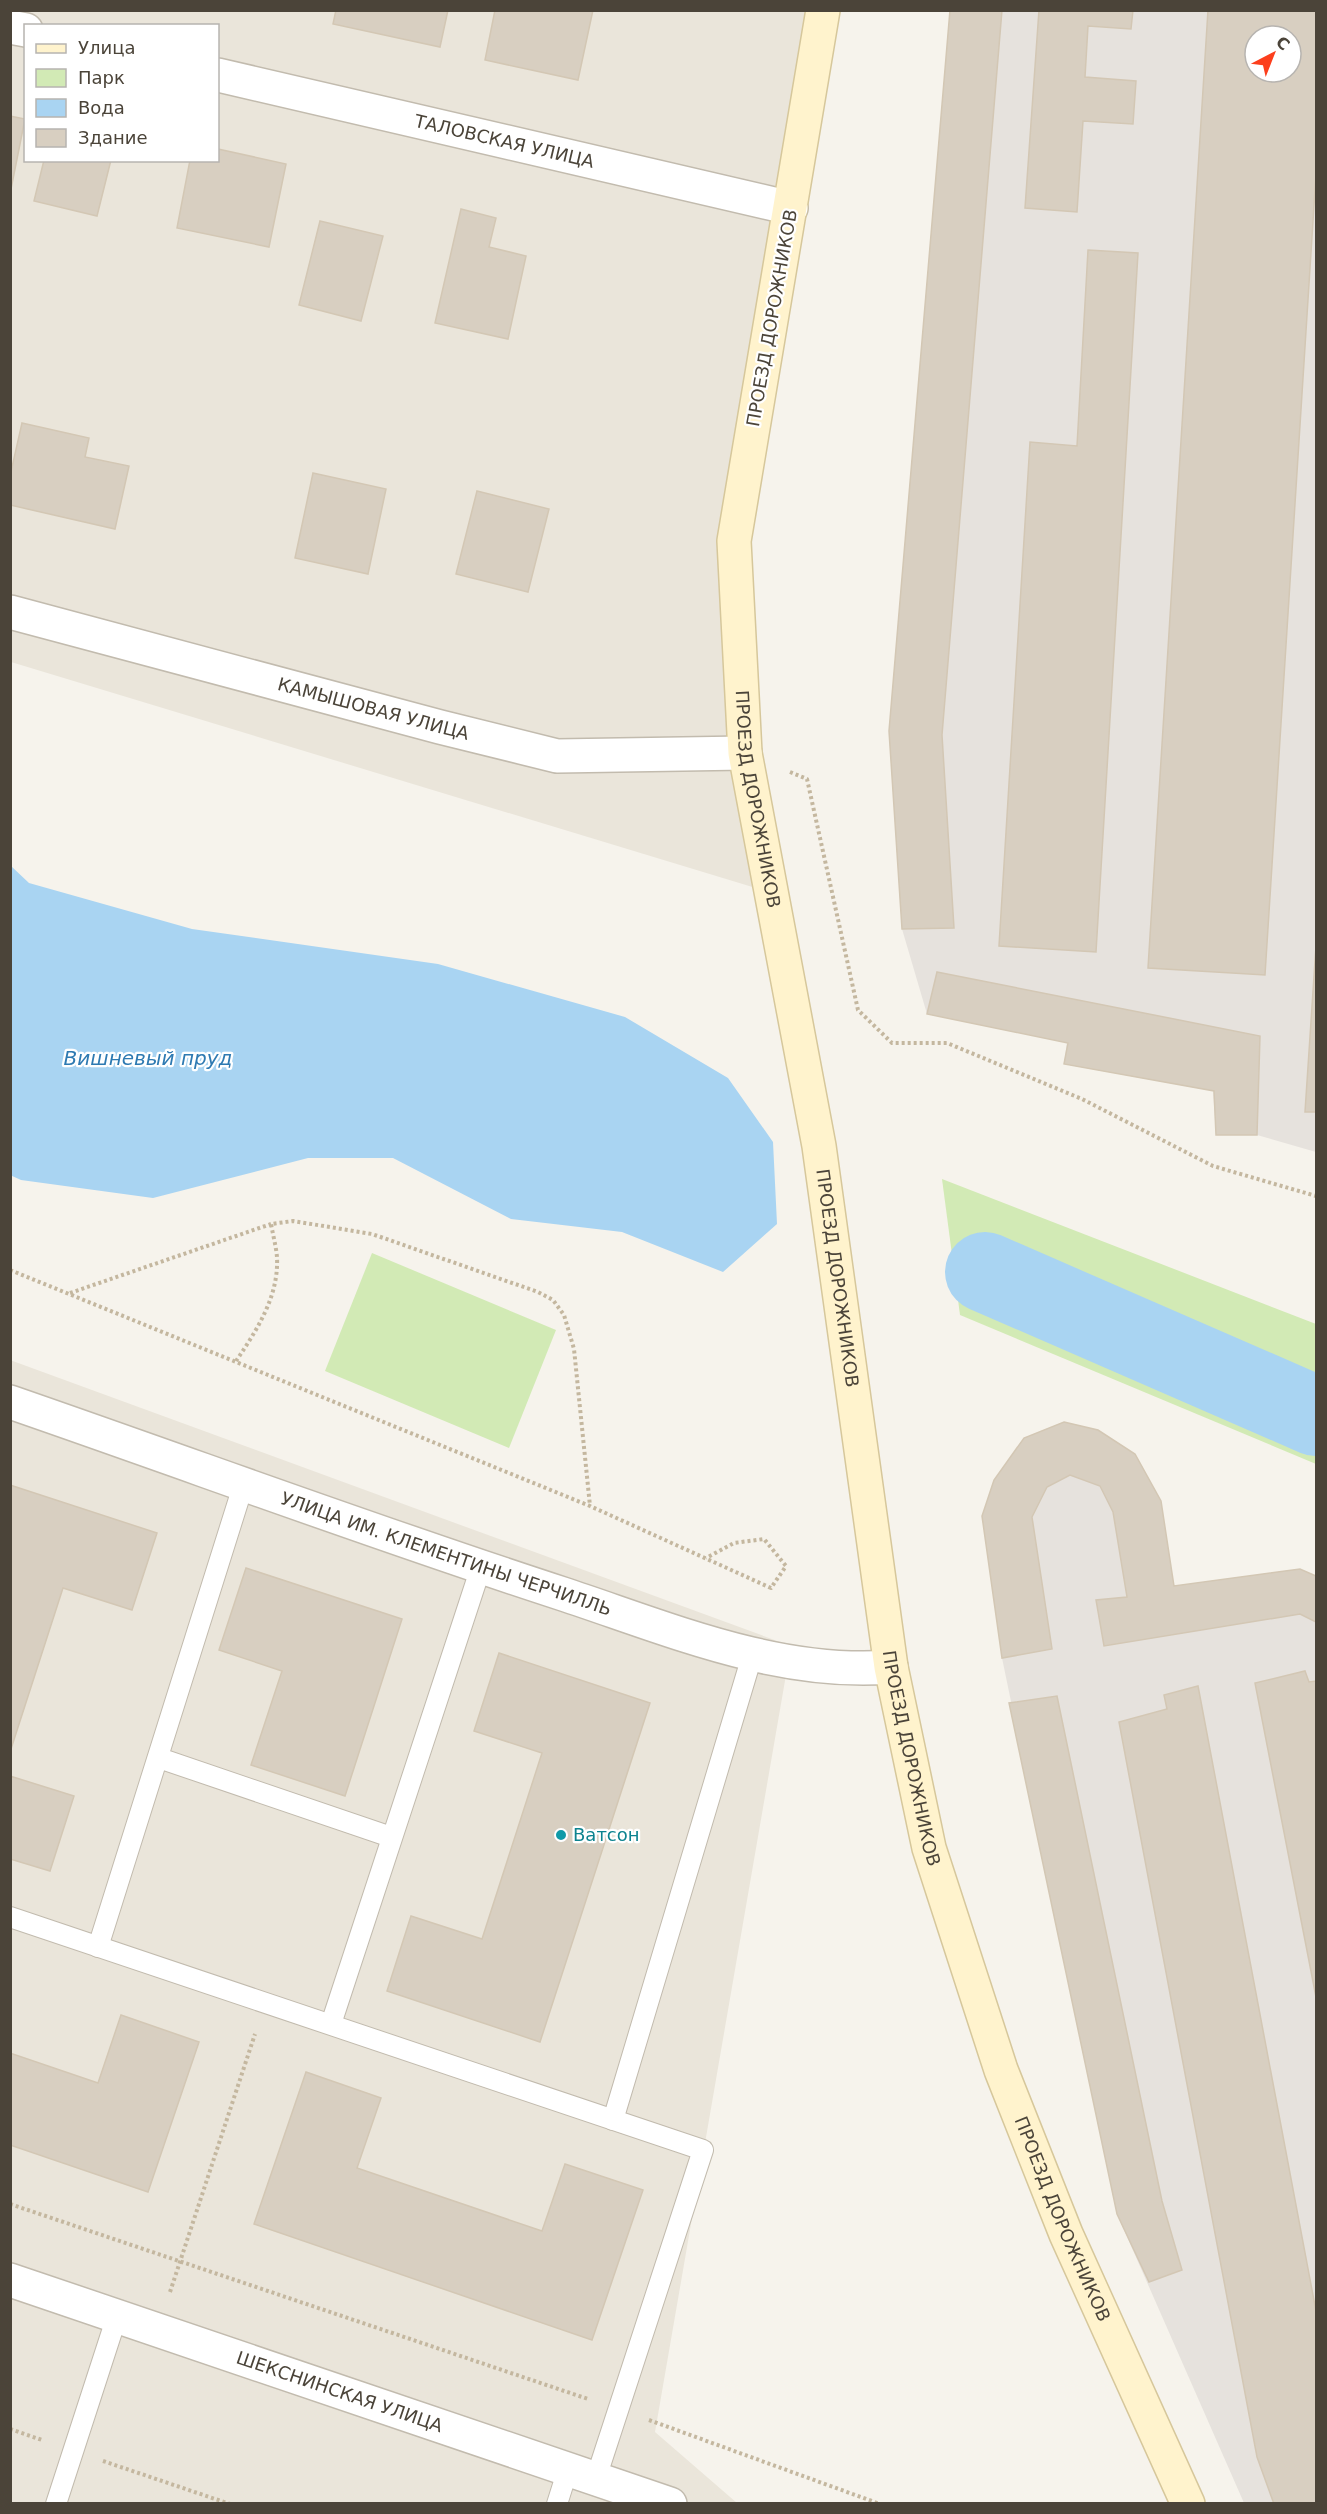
<svg xmlns="http://www.w3.org/2000/svg" width="1327" height="2514" viewBox="0 0 1327 2514" font-family="'DejaVu Sans',sans-serif">
	<style>
		.residential { fill: #eae5da; fill-rule: evenodd }
		.industrial { fill: #e6e2dd; fill-rule: evenodd }
		.green { fill: #d2eab5 }
		.water { fill: #a9d4f2 }
		.lines { fill: none; stroke-linecap: round; stroke-linejoin: round }
		.river { stroke: #a9d4f2; stroke-width: 80 }
		.building { fill: #d8cfc1; stroke: #d3c7b4; stroke-width: 1.5; fill-rule: evenodd }
		.service-casing { stroke: #c2bbae; stroke-width: 22 }
		.minor-casing { stroke: #c2bbae; stroke-width: 36 }
		.secondary-casing { stroke: #d6c79b; stroke-width: 36 }
		.path { stroke: #c4b79f; stroke-width: 4; stroke-dasharray: 3 3; stroke-linecap: butt }
		.service { stroke: #fff; stroke-width: 20 }
		.minor { stroke: #fff; stroke-width: 33 }
		.secondary { stroke: #fff3cd; stroke-width: 33 }
		.culture-dot { fill: #0f9aa8; stroke: #fff; stroke-width: 2 }
		.labels { text-anchor: middle; stroke-width: 4.5; stroke-linejoin: round; paint-order: stroke }
		.street-label { font-size: 18px; fill: #4b4439; stroke: #fff }
		.culture-label { font-size: 18px; fill: #0d838f; stroke: #fff; text-anchor: start }
		.water-label { font-size: 20px; font-style: italic; fill: #2e7ab2; stroke: #fff }
	</style>
	<rect width="100%" height="100%" fill="#f6f3ec"/>
	<g class="residential">
		<path d="M10,11H822L742,493L772,893L11,662ZM26,26H218V160H26Z"/>
		<polygon points="10,1360 791,1646 655,2432 737,2503 11,2503"/>
	</g>
	<g class="industrial">
		<path d="M950,11H1316V1152L1257,1135H1216L1213,1091L1064,1064L1067,1042L927,1014L902,929L889,731ZM1255,36H1291V72H1255Z"/>
		<polygon points="1064,1422 1098,1430 1135,1454 1174,1586 1300,1569 1316,1576 1316,2503 1244,2503 1117,2214 1002,1658 982,1516 994,1480 1024,1438"/>
	</g>
	<g class="green">
		<polygon points="942,1179 1316,1324 1316,1464 960,1315"/>
		<polygon points="372,1253 556,1330 509,1448 325,1371"/>
	</g>
	<polygon class="water" points="11,866 29,883 192,929 438,964 625,1017 728,1078 773,1142 777,1224 723,1272 622,1232 511,1219 393,1158 308,1158 153,1198 21,1180 10,1175"/>
	<g class="lines">
		<polyline class="river" points="985,1272 1316,1416"/>
	</g>
	<g class="building">
		<polygon points="336,10 448,10 440,47 333,24"/>
		<polygon points="495,10 593,10 578,80 485,60"/>
		<polygon points="950,10 1002,10 942,735 954,928 902,929 889,731"/>
		<polygon points="1039,10 1133,10 1131,29 1088,26 1085,77 1136,81 1133,124 1083,121 1077,212 1025,208"/>
		<path d="M1208,10H1316V174L1265,975L1148,968ZM1255,36H1291V72H1255Z"/>
		<polygon points="10,116 25,119 10,194"/>
		<polygon points="218,149 286,164 269,247 177,228 190,160 218,160"/>
		<polygon points="44,160 111,160 97,216 34,201"/>
		<polygon points="461,209 496,218 489,247 526,256 508,339 435,323"/>
		<polygon points="320,221 383,236 361,321 299,305"/>
		<polygon points="1088,250 1138,253 1096,952 999,946 1030,442 1077,446"/>
		<polygon points="22,423 89,438 85,457 129,466 115,529 10,505 10,476"/>
		<polygon points="313,473 386,489 368,574 295,558"/>
		<polygon points="477,491 549,509 528,592 456,574"/>
		<polygon points="1316,946 1316,1112 1305,1112"/>
		<polygon points="937,972 1260,1036 1257,1135 1216,1135 1214,1091 1064,1064 1068,1043 927,1014"/>
		<polygon points="1064,1422 1098,1430 1135,1454 1161,1501 1174,1586 1300,1569 1316,1576 1316,1622 1300,1614 1104,1646 1096,1600 1127,1597 1113,1512 1100,1486 1070,1475 1047,1487 1032,1517 1052,1649 1002,1658 982,1516 994,1480 1024,1438"/>
		<polygon points="10,1485 157,1533 132,1610 63,1588 10,1752"/>
		<polygon points="246,1568 402,1619 345,1796 251,1765 282,1671 219,1650"/>
		<polygon points="499,1653 650,1703 540,2042 387,1991 411,1916 482,1939 542,1753 474,1731"/>
		<polygon points="1305,1671 1309,1682 1316,1681 1316,1997 1255,1683"/>
		<polygon points="1198,1686 1316,2311 1316,2504 1274,2504 1257,2457 1119,1722 1167,1709 1164,1695"/>
		<polygon points="1057,1696 1162,2201 1182,2270 1149,2282 1117,2214 1009,1703"/>
		<polygon points="10,1776 74,1796 50,1871 10,1859"/>
		<polygon points="121,2015 199,2042 148,2192 10,2145 10,2053 98,2083"/>
		<polygon points="306,2072 381,2098 357,2168 542,2231 565,2164 643,2190 592,2340 254,2224"/>
	</g>
	<g class="lines">
		<g class="service-casing">
			<g id="service">
				<polyline points="159,1758 391,1837"/>
				<polyline points="10,1917 703,2150 596,2478"/>
				<polyline points="98,1947 244,1483"/>
				<polyline points="331,2024 481,1567"/>
				<polyline points="613,2120 752,1656"/>
				<polyline points="56,2504 117,2316"/>
				<polyline points="557,2504 568,2469"/>
			</g>
		</g>
		<g class="minor-casing">
			<g id="minor">
				<polyline points="10,27 26,30"/>
				<path id="s1" d="M218,75L791,208"/>
				<path id="s2" d="M10,612L440,727L557,756L745,753"/>
				<path id="s3" d="M10,1402C195,1466 378,1534 563,1594C669,1629 778,1676 891,1667"/>
				<path id="s4" d="M10,2280L670,2504"/>
			</g>
		</g>
		<g class="secondary-casing">
			<g id="secondary">
				<path id="s5" d="M823,10L734,541L745,753L819,1146L891,1667L929,1848L1001,2070L1066,2234L1188,2504"/>
			</g>
		</g>
		<g class="path">
			<polyline points="790,772 807,779 858,1010 892,1043 947,1043 1082,1099 1213,1166 1316,1196"/>
			<polyline points="10,1270 590,1506 771,1588 786,1566 764,1539 734,1543 706,1558"/>
			<polyline points="70,1293 271,1224"/>
			<path d="M236,1361C257,1330 279,1296 277,1257C276,1246 273,1235 271,1224L293,1221L372,1234L538,1292L553,1300L564,1315L574,1349L590,1506"/>
			<polyline points="10,2204 588,2399"/>
			<polyline points="170,2292 255,2034"/>
			<polyline points="649,2420 880,2504"/>
			<polyline points="10,2429 42,2440"/>
			<polyline points="103,2461 230,2504"/>
		</g>
		<use href="#service" class="service"/>
		<use href="#minor" class="minor"/>
		<use href="#secondary" class="secondary"/>
	</g>
	<circle class="culture-dot" cx="561" cy="1835" r="6"/>
	<g class="labels">
		<g class="street-label">
			<text dy="6" stroke="none"><textPath href="#s1" startOffset="294">ТАЛОВСКАЯ УЛИЦА</textPath></text>
			<text transform="translate(772 318) rotate(-80)" y="6">ПРОЕЗД ДОРОЖНИКОВ</text>
			<text dy="6" stroke="none"><textPath href="#s2" startOffset="376">КАМЫШОВАЯ УЛИЦА</textPath></text>
			<text dy="6" stroke="none"><textPath href="#s5" startOffset="798">ПРОЕЗД ДОРОЖНИКОВ</textPath></text>
			<text dy="6" stroke="none"><textPath href="#s5" startOffset="1284">ПРОЕЗД ДОРОЖНИКОВ</textPath></text>
			<text dy="6" stroke="none"><textPath href="#s3" startOffset="462">УЛИЦА ИМ. КЛЕМЕНТИНЫ ЧЕРЧИЛЛЬ</textPath></text>
			<text dy="6" stroke="none"><textPath href="#s5" startOffset="1770">ПРОЕЗД ДОРОЖНИКОВ</textPath></text>
			<text dy="6" stroke="none"><textPath href="#s5" startOffset="2256">ПРОЕЗД ДОРОЖНИКОВ</textPath></text>
			<text dy="6" stroke="none"><textPath href="#s4" startOffset="348">ШЕКСНИНСКАЯ УЛИЦА</textPath></text>
		</g>
		<g class="culture-label">
			<text x="573" y="1841">Ватсон</text>
		</g>
		<g class="water-label">
			<text x="148" y="1065">Вишневый пруд</text>
		</g>
	</g>
	<rect width="1327" height="2514" fill="none" stroke="#4b4439" stroke-width="24"/>
	<rect x="24" y="24" width="195" height="138" fill="#ffffff" stroke="#b7b4b0" stroke-width="1.5"/>
	<rect x="36" y="44" width="30" height="9" fill="#fff3cd" stroke="#b7b4b0" stroke-width="1.5"/>
	<text x="78" y="54" font-size="18" fill="#4b4439">Улица</text>
	<rect x="36" y="69" width="30" height="18" fill="#d2eab5" stroke="#b7b4b0" stroke-width="1.5"/>
	<text x="78" y="84" font-size="18" fill="#4b4439">Парк</text>
	<rect x="36" y="99" width="30" height="18" fill="#a9d4f2" stroke="#b7b4b0" stroke-width="1.5"/>
	<text x="78" y="114" font-size="18" fill="#4b4439">Вода</text>
	<rect x="36" y="129" width="30" height="18" fill="#d8cfc1" stroke="#b7b4b0" stroke-width="1.5"/>
	<text x="78" y="144" font-size="18" fill="#4b4439">Здание</text>
	<g transform="translate(1273 54) rotate(42)"><circle r="28" fill="#ffffff" stroke="#b7b4b0" stroke-width="1.5"/>
	<path d="M0-4.5L10 22L0 15L-10 22Z" fill="#fc3f1d"/>
	<text y="-9" font-size="16" font-weight="bold" text-anchor="middle" fill="#4b4439">С</text>
	</g>
</svg>
